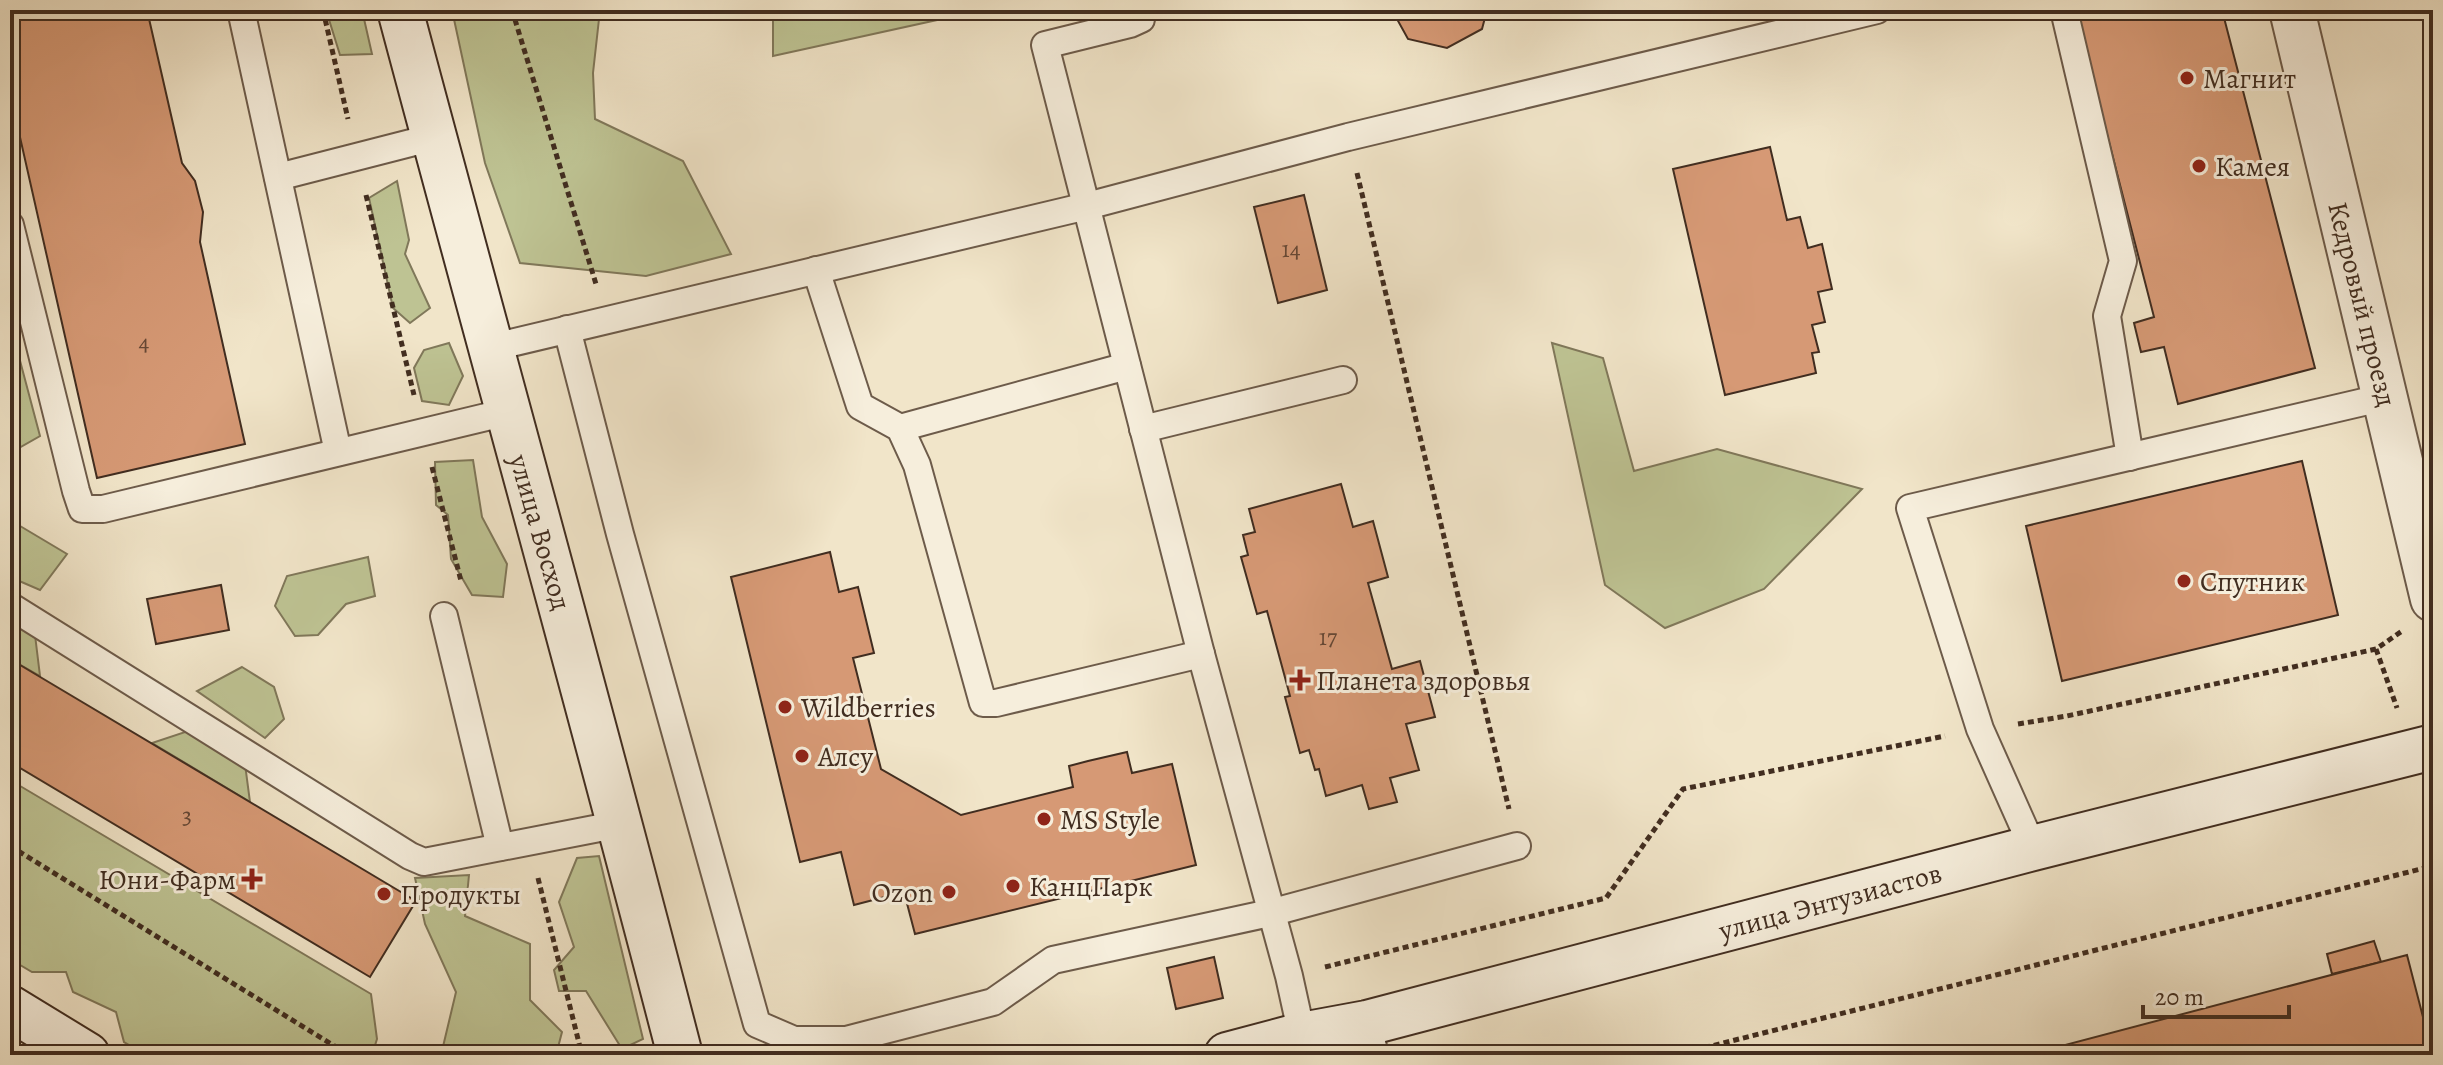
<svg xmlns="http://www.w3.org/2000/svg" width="2443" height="1065" viewBox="0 0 2443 1065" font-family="Alegreya,serif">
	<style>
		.green { fill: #bec393; stroke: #80785a; stroke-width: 2 }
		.building { fill: #d69975; stroke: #412d20; stroke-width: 2 }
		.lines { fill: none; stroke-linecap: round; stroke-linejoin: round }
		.lane-casing { stroke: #6d5b4a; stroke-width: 30 }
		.street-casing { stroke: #6d5b4a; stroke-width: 48 }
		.secondary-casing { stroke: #412d20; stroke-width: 48 }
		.path { stroke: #412d20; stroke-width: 5; stroke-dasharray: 6 4; stroke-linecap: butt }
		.lane { stroke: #f6eedc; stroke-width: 26 }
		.street { stroke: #f6eedc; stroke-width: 44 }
		.secondary { stroke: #f6eedc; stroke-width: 44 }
		.poi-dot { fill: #8f2418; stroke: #f6eedc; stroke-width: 3 }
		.labels { text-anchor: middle; stroke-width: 6; stroke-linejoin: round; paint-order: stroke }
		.number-label { font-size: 24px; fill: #664835 }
		.poi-label { font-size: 28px; fill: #412d20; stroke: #f6eedc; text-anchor: start }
		.street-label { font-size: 28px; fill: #412d20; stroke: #f6eedc }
	</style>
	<rect width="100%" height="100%" fill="#f1e5c9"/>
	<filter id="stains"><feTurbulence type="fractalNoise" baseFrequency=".0025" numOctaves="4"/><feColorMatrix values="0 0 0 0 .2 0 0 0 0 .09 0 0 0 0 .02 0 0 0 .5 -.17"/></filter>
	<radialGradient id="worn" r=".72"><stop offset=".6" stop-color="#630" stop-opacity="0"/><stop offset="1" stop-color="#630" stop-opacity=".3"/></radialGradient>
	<g class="green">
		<polygon points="326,10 362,10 372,54 340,55"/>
		<polygon points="452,10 600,10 593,73 595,119 683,161 731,254 646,276 520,263 485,163"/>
		<polygon points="796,10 949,10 937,20 773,56 773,18"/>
		<polygon points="397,181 409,240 405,254 430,308 410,323 393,308 369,198"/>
		<polygon points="10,323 40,436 10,453"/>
		<polygon points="449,343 463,376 449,405 422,401 414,368 424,350"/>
		<polygon points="1552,343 1603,358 1634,471 1717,449 1862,489 1764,589 1665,628 1605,585"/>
		<polygon points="473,460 482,517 507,564 503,597 472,595 451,559 448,515 436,505 435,462"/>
		<polygon points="10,520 67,554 40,590 10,577"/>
		<polygon points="368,557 375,596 346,604 318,635 295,636 275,606 287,576"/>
		<polygon points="10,618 35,635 40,676 10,659"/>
		<polygon points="242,667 274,687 284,719 265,738 197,691"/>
		<polygon points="188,731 245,764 250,802 152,743"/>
		<polygon points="10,780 371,994 377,1039 372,1055 146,1055 124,1042 116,1012 73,992 66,972 32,972 10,959"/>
		<polygon points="599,856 643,1039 622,1049 586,991 559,991 554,970 574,947 559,902 577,858"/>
		<polygon points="469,875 465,916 530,944 530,1000 562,1032 556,1055 441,1055 456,992 425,924 415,878"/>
	</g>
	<g class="building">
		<polygon points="10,10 147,10 182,163 195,181 203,212 200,242 245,444 97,478 10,93"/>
		<polygon points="1392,10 1487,10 1482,29 1447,48 1408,39"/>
		<polygon points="2093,10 2222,10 2315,368 2178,404 2164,347 2141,352 2134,323 2154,317 2076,14"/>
		<polygon points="1770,147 1787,220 1800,217 1808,248 1822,244 1832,289 1818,292 1825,322 1812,325 1819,352 1812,353 1816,373 1725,395 1673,169"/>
		<polygon points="1304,195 1327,290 1278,303 1254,207"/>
		<polygon points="2302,461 2338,615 2062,681 2026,526"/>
		<polygon points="1341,484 1353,527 1373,521 1388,577 1368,583 1392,669 1420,661 1435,717 1406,724 1419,770 1390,778 1397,802 1369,809 1362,785 1326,796 1319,769 1315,770 1309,750 1300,753 1285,697 1290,696 1267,611 1257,614 1241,557 1248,555 1243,535 1255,532 1249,509"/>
		<polygon points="830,552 839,592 858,587 874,653 853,658 881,769 961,815 1073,787 1069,766 1088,761 1127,752 1132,773 1172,764 1196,865 915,934 904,892 854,905 841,852 800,862 731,577"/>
		<polygon points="221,585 229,630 156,644 147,599"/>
		<polygon points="10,659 416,901 370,977 10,762"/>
		<polygon points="2374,941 2381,962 2332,974 2327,954"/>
		<polygon points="2407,955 2431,1048 2405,1055 2027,1055"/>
		<polygon points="1214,957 1223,998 1176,1009 1167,968"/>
	</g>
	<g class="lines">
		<g class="lane-casing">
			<g id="lane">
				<polyline points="241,10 338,452"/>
				<polyline points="1142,10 1141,19 1130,24 1045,45 1201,654 1289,976 1302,1035"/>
				<polyline points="2064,10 2123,261 2107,316 2130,457"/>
				<polyline points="278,177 434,137"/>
				<polyline points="10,225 76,491 82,509 103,509 507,412"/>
				<polyline points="816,270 860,406 900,428 917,465 983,703 996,703 1201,654"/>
				<polyline points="567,329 620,534 757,1024 794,1040 846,1040 993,1002 1053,960 1270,913 1517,846"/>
				<polyline points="490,348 1087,206 1348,137 1877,10"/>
				<polyline points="900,428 1127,366"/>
				<polyline points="1143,429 1343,380"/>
				<polyline points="10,606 410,856 424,862 620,824"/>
				<polyline points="444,616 500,847"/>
				<polyline points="2033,848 1980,729 1910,508 2385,397"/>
				<polyline points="1367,1023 1375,1055"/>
			</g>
		</g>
		<g class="street-casing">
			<polyline id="street" points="2292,10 2433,599"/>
		</g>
		<g class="secondary-casing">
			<g id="secondary">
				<path d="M400,10C493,359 590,706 680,1055"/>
				<polyline points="10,1008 87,1055"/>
				<polyline points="1227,1055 1302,1035 1367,1023 2033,848 2433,747"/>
			</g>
		</g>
		<g class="path">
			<polyline points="323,10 348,119"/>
			<polyline points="512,10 596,284"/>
			<polyline points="1357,173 1509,809"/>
			<polyline points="366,195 414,395"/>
			<polyline points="432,467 461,581"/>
			<polyline points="2376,649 2397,708"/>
			<polyline points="2018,724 2067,716 2376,649 2402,631"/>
			<polyline points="2425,798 2433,828"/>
			<polyline points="10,846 349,1055"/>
			<polyline points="538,878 582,1055"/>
			<polyline points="1325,967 1606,898 1683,789 1945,736"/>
			<polyline points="1675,1055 2433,866"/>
		</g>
		<use href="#lane" class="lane"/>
		<use href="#street" class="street"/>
		<use href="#secondary" class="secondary"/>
	</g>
	<g class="poi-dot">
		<circle cx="2187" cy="78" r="8"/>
		<circle cx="2199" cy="166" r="8"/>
		<circle cx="2184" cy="581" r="8"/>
		<path d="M1296 668h8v8h8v8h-8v8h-8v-8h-8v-8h8z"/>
		<circle cx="785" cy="707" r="8"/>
		<circle cx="802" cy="756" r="8"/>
		<circle cx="1044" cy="819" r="8"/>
		<path d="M248 867h8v8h8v8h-8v8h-8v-8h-8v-8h8z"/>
		<circle cx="1013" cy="886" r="8"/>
		<circle cx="949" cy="892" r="8"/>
		<circle cx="384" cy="894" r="8"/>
	</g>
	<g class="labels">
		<g class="number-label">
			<text x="1291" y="257">14</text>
			<text x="144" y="350">4</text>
			<text x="1328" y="645">17</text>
			<text x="187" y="824">3</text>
		</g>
		<g class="poi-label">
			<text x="2203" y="88">Магнит</text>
			<text x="2215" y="176">Камея</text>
			<text x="2200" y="591">Спутник</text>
			<text x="1316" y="690">Планета здоровья</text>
			<text x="801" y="717">Wildberries</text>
			<text x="818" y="766">Алсу</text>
			<text x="1060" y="829">MS Style</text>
			<text x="236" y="889" text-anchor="end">Юни-Фарм</text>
			<text x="1029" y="896">КанцПарк</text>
			<text x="933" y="902" text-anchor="end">Ozon</text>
			<text x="400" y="904">Продукты</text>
		</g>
		<g class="street-label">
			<text transform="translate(2363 304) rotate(76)" y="10">Кедровый проезд</text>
			<text transform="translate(541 532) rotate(74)" y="10">улица Восход</text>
			<text transform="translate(1830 901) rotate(-15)" y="10">улица Энтузиастов</text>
		</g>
	</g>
	<rect width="2443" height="1065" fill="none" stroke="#f1e5c9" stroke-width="40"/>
	<rect x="12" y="12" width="2419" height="1041" fill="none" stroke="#412d20" stroke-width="4"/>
	<rect x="20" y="20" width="2403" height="1025" fill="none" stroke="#412d20" stroke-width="2"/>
	<path d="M2143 1005v12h146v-12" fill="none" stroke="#412d20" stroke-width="4"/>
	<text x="2155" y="1005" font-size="24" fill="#412d20" stroke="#f6eedc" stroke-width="6" paint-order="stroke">20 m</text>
	<rect width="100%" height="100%" filter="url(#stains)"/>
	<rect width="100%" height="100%" fill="url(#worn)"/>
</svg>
